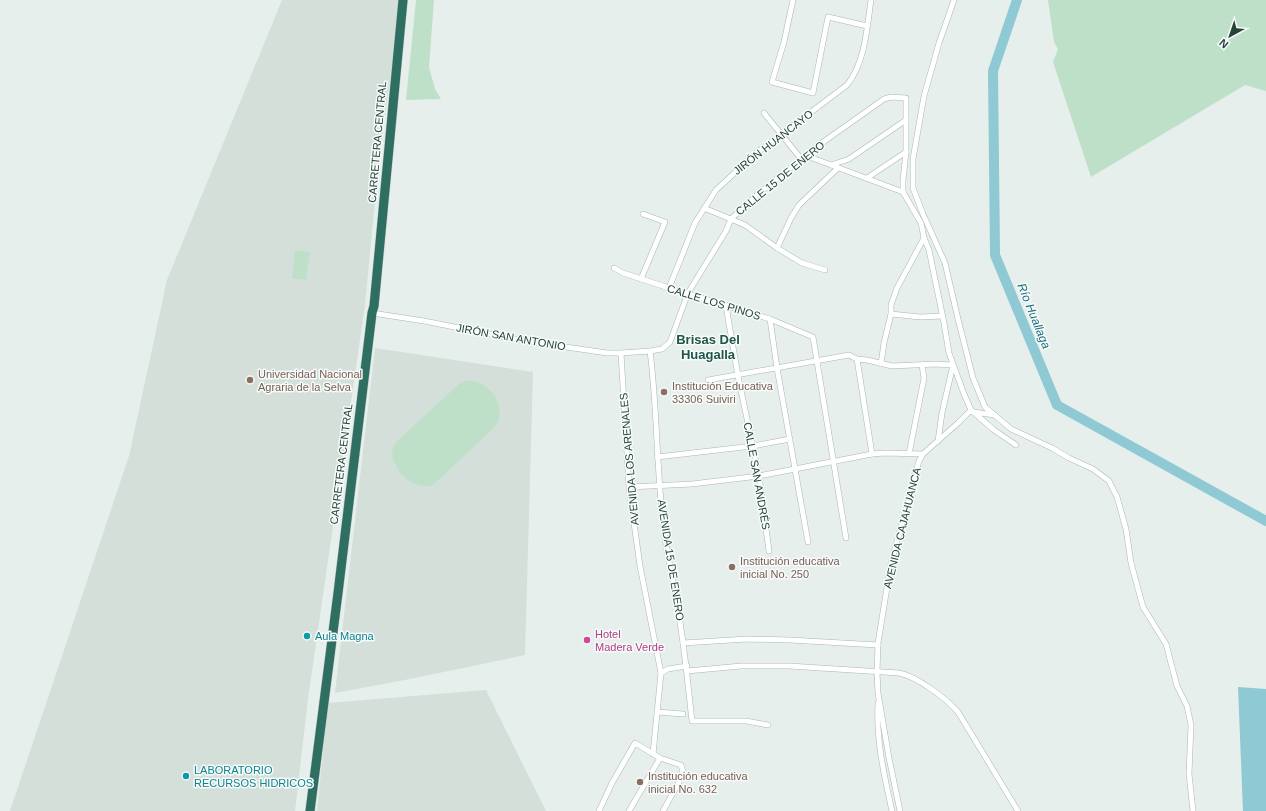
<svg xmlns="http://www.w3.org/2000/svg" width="1266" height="811" viewBox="0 0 1266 811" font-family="Arial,sans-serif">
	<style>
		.built { fill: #d4dfda }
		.green { fill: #bfe0c8 }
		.water { fill: #8ec9d4 }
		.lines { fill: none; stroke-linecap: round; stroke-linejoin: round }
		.river { stroke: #8ec9d4; stroke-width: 10 }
		.street-casing { stroke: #a8b8b2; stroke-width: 6 }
		.highway-casing { stroke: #c2cac8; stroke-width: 10 }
		.street { stroke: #fff; stroke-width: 5 }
		.highway { stroke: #2f6f62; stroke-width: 9 }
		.education-dot { fill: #8d6e63; stroke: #f7fbf9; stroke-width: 1.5 }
		.culture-dot { fill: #0f9aa8; stroke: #f7fbf9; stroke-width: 1.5 }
		.hotel-dot { fill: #d1479c; stroke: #f7fbf9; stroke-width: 1.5 }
		.labels { text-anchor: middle; stroke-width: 3; stroke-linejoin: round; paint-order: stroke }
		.street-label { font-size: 11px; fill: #24423a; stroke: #f7fbf9 }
		.education-label { font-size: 11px; fill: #785e54; stroke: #f7fbf9; text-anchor: start }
		.hotel-label { font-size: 11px; fill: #b23c85; stroke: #f7fbf9; text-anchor: start }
		.culture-label { font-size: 11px; fill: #0d838f; stroke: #f7fbf9; text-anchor: start }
		.water-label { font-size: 12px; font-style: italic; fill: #1c6f80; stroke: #f7fbf9 }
		.quarter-label { font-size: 13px; font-weight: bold; fill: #1f5548; stroke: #f7fbf9 }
	</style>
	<rect width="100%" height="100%" fill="#e6efeb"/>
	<g class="built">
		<polygon points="282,0 401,0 379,159 365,305 308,699 295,811 10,811 129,456 167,280"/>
		<polygon points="375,348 533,372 525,655 410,679 335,693"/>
		<polygon points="486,690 546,811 317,811 328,703"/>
	</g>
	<g class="green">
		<polygon points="416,0 434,0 429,67 435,89 441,99 406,100"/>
		<polygon points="1048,0 1266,0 1266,91 1245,85 1091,177 1053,62 1058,49 1054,42"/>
		<polygon points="295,250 310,252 306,280 292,278"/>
		<path d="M465,381C488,378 507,404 497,425L433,485C416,489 401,479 395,463C393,460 392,457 392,454C392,449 394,446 396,442L459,384Z"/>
	</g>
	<polygon class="water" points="1238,687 1266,689 1266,811 1243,811"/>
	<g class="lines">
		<polyline class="river" points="1017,0 993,71 995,255 1057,405 1266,521"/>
		<g class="street-casing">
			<g id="street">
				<polyline points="793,0 784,42 772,82 813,93 828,17 867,26"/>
				<polyline points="954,0 939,43 924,96 913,159 913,188 923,214 945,263 958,319 973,378 985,407 1011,429 1052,448 1069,458 1093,469 1109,481 1117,497 1126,529 1131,563 1143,607 1166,644 1177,686 1187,706 1191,725 1189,774 1193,811"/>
				<polyline points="764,113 802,160"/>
				<polyline points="807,156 903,192"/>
				<polyline points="831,165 849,159 906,120"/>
				<polyline points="867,178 906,152"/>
				<polyline points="704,208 745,225 777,248 802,263 825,270"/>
				<polyline points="777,248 791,218 799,205 838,168"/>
				<polyline points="614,268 623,273 669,288 770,319 813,337 846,538"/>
				<polyline points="641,279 665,222 643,214"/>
				<path d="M669,288L695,223L716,190L755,154L847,85C865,63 867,28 871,0"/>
				<polyline points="726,306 738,376 759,476 769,551"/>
				<polyline points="372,313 424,321 525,341 607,353 621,353 650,351 662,349 670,342 688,293 726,231 731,219 757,195 819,145 884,99 891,97 906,98 906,152 903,180 903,192 921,223 924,238 929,250 944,323 949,353 964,394 971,410 994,430 1016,445"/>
				<polyline points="891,314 920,317 943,316"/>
				<polyline points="770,319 777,368 808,542"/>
				<path d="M650,351C658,413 656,476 665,538C669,564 675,590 679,616C685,651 688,686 692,721H746L768,725"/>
				<polyline points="621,353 629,487 640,566 661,673 653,754"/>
				<polyline points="857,359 872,454"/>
				<polyline points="881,364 884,343 891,314 891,305 897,288 924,238"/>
				<polyline points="708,380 849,355 857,359 867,360 892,366 935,364 953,365 942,413 938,441"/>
				<polyline points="973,412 995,415"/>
				<polyline points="909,454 924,378 922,365"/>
				<polyline points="657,457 753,446 790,439"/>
				<polyline points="629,487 692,484 759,476 872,454 885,453 923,454"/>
				<polyline points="683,643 747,639 790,640 878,645"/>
				<path d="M687,671L741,666H789L899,673C916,676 946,698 958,712L1018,811"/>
				<polyline points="661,673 668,669 687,666"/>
				<path d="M878,703C876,740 884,775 892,811"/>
				<polyline points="657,712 683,714"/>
				<polyline points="599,811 612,783 635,743 660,758 681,765 683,772 678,784 663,811"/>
				<polyline points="629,811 660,758"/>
				<polyline points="900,811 889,758 878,693 877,672 878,643 891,563 919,461 923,454 958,423 971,410"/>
			</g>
		</g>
		<g class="highway-casing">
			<polyline id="highway" points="310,811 338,593 372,313 374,306 403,0"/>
		</g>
		<use href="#street" class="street"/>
		<use href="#highway" class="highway"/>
	</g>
	<g class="education-dot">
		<circle cx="250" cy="380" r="4"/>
		<circle cx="664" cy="392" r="4"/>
		<circle cx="732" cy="567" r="4"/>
		<circle cx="640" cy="782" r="4"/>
	</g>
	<g class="culture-dot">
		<circle cx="307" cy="636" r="4"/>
		<circle cx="186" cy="776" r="4"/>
	</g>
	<circle class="hotel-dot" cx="587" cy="640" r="4"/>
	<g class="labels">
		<g class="street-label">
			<text transform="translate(377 142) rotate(-85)" y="4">CARRETERA CENTRAL</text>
			<text transform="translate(773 142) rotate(-38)" y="4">JIRÓN HUANCAYO</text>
			<text transform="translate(780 178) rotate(-39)" y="4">CALLE 15 DE ENERO</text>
			<text transform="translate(714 302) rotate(17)" y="4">CALLE LOS PINOS</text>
			<text transform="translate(511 337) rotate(10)" y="4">JIRÓN SAN ANTONIO</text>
			<text transform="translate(629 459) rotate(-95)" y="4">AVENIDA LOS ARENALES</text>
			<text transform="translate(341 464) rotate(-83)" y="4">CARRETERA CENTRAL</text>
			<text transform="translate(757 476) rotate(80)" y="4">CALLE SAN ANDRÉS</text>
			<text transform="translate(902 528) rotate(-76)" y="4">AVENIDA CAJAHUANCA</text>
			<text transform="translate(671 560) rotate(81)" y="4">AVENIDA 15 DE ENERO</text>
		</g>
		<g class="education-label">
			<text x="258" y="378">Universidad Nacional<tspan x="258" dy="13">Agraria de la Selva</tspan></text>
			<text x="672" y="390">Institución Educativa<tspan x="672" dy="13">33306 Suiviri</tspan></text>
			<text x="740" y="565">Institución educativa<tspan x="740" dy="13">inicial No. 250</tspan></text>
			<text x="648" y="780">Institución educativa<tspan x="648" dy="13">inicial No. 632</tspan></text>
		</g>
		<g class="hotel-label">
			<text x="595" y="638">Hotel<tspan x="595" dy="13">Madera Verde</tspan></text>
		</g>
		<g class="culture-label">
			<text x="315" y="640">Aula Magna</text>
			<text x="194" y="774">LABORATORIO<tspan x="194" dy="13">RECURSOS HIDRICOS</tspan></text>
		</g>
		<g class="water-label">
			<text transform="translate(1034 316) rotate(68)" y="4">Río Huallaga</text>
		</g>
		<g class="quarter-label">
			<text x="708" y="344">Brisas Del<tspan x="708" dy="15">Huagalla</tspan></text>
		</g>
	</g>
	<g transform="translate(1230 36) rotate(220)" stroke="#f7fbf9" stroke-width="3" paint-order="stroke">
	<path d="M0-3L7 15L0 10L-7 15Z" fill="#24423a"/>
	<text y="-6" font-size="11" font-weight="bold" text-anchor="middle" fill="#24423a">N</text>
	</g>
</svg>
